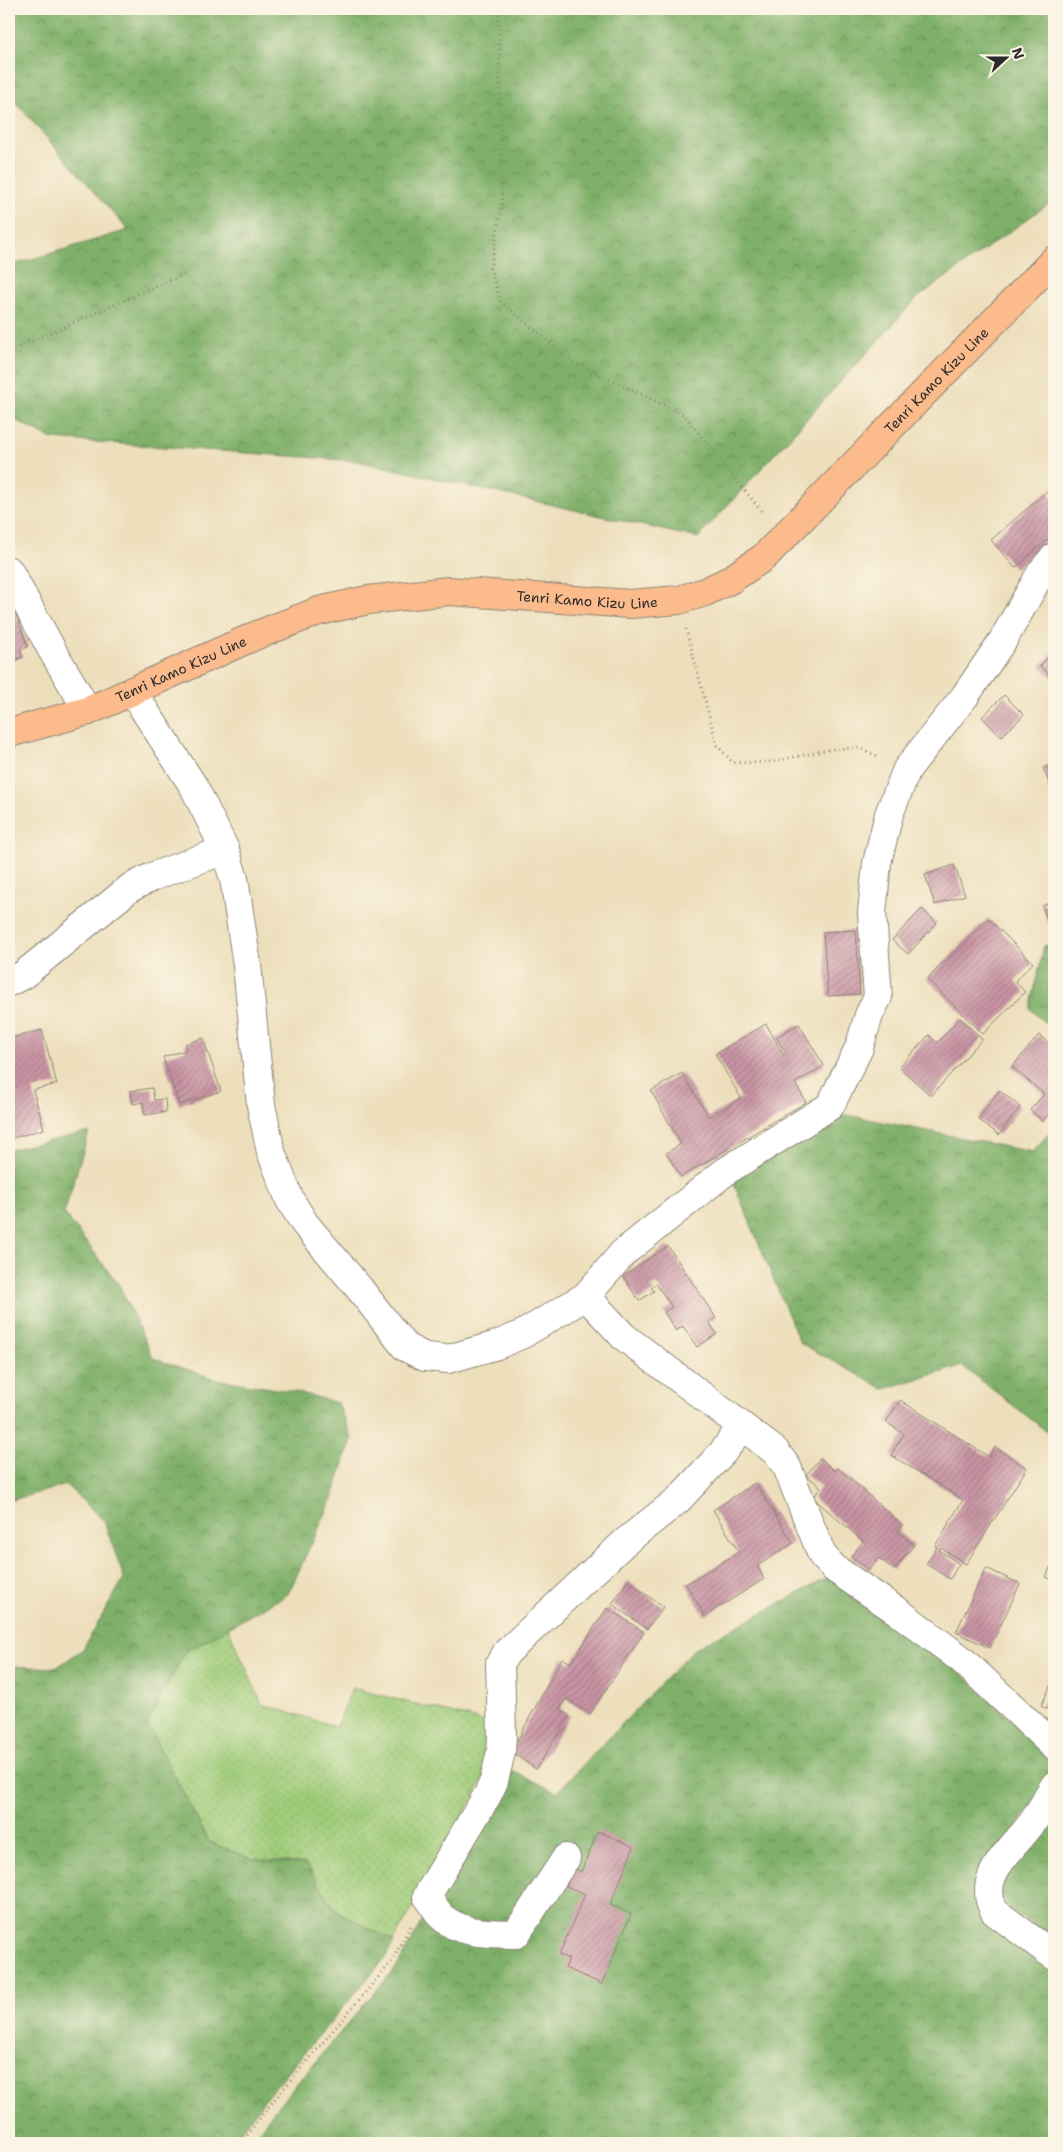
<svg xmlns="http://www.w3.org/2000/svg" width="1063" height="2152" viewBox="0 0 1063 2152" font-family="'Shantell Sans',sans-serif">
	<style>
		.grass { fill: url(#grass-dots); stroke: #657c52 }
		.forest { fill: url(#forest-crowns); stroke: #556e4a }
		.building { fill: url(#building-hatch) }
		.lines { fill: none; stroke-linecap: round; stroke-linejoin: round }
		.street-casing { stroke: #8c8574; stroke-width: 30 }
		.primary-casing { stroke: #8c8574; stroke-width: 30 }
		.path { stroke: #8c8574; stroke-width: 3; stroke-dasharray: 1 4; stroke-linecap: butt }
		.street { stroke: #fff; stroke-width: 28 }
		.primary { stroke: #fbbb8c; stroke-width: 28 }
		.labels { text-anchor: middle; stroke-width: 4; stroke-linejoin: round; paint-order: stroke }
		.street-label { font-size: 14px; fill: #2b2b2b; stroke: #fcf5e5 }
	</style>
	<defs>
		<pattern id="grass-dots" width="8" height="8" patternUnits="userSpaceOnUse" patternTransform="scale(1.25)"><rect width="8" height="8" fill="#9fcc79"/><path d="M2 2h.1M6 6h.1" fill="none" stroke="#89af69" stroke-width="1.8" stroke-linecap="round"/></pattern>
		<pattern id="forest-crowns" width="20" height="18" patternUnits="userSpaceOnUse" patternTransform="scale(1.25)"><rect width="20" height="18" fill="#7fb069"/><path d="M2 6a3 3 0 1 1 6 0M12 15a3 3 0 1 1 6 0" fill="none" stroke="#688f57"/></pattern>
		<pattern id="building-hatch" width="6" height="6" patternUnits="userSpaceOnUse" patternTransform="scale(1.25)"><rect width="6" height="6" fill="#c994a4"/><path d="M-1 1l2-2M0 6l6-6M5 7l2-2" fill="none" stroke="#a37986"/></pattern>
	</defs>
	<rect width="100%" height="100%" fill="#fcf5e5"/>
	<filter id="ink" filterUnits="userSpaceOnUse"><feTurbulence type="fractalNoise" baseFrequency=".02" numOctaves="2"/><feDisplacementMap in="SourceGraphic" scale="10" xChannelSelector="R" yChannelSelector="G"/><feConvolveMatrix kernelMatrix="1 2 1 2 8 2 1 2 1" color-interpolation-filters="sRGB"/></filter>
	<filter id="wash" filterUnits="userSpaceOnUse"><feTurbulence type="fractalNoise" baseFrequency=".0096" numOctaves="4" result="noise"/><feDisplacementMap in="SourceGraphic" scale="20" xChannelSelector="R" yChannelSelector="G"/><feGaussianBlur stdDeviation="1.12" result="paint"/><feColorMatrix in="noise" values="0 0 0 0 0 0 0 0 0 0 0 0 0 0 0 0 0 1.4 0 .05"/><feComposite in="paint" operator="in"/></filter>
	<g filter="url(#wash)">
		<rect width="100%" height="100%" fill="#eddfbc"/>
		<polygon class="grass" points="228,1628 262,1704 337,1727 352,1688 494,1724 491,1765 394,1941 336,1911 306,1864 252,1859 209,1842 147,1724 185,1652"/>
		<g class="forest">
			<polygon points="9,9 1054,9 1054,200 917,298 698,538 358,461 52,439 9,417 9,266 128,230 9,95"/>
			<polygon points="1054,943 1054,1031 1030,1009 1044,946"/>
			<polygon points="838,1113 1032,1152 1054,1128 1054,1437 962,1366 884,1389 800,1343 732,1179"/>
			<polygon points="89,1132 64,1213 119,1285 153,1358 215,1379 301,1393 338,1403 352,1439 332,1500 288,1594 185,1652 147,1724 209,1842 252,1859 306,1864 336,1911 394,1941 386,1957 264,2100 232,2143 9,2143 9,1666 56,1668 83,1649 124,1578 104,1521 66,1485 9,1501 9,1150"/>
			<polygon points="829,1577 955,1667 1048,1754 1051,1765 1048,1779 979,1887 1054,1968 1054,2143 250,2143 275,2109 398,1965 505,1768 557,1792 694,1649"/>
			<polygon points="1054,1810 1054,1941 1010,1909 1001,1895 1004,1878"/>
		</g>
		<g id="blocks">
			<g class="building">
				<polygon points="1047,491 1054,499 1054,534 1015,568 991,540"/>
				<polygon points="9,595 28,647 20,650 23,657 9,662"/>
				<polygon points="1054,651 1054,679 1040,666"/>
				<polygon points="1004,695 1024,715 1001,737 982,717"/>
				<polygon points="1054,763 1054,796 1043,768"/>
				<polygon points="954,865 965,895 935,905 925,875"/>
				<polygon points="1054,901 1054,923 1049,925 1042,906"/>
				<polygon points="922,909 937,923 908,954 892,940"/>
				<polygon points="988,918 1033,963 1015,981 1025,992 983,1034 927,979"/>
				<polygon points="856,930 860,994 828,996 823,932"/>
				<polygon points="960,1018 982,1039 931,1096 899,1067 929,1035 937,1043"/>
				<polygon points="766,1024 784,1055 786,1053 776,1037 799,1024 824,1066 795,1083 806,1102 681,1177 666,1153 681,1144 651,1091 682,1073 709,1117 741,1098 715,1054"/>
				<polygon points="42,1030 57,1084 33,1090 44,1129 9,1139 9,1039"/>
				<polygon points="1039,1035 1054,1047 1054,1107 1043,1121 1030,1110 1044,1094 1012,1067"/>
				<polygon points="203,1038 221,1091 179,1105 163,1057 186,1050 185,1044"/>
				<polygon points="152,1088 154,1100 165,1099 166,1112 145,1115 143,1102 133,1104 131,1091"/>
				<polygon points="999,1090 1020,1107 999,1135 978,1119"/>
				<polygon points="668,1246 716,1318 709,1322 717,1334 697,1347 683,1326 676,1331 664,1312 672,1307 656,1284 651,1288 654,1291 639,1301 623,1276"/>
				<polygon points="900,1400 989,1457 995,1447 1027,1468 966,1564 941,1548 939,1550 959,1564 950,1579 926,1564 937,1547 935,1546 963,1500 891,1455 904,1434 886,1422"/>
				<polygon points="820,1458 835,1471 838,1468 902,1525 898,1532 914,1545 894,1570 879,1558 869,1570 851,1556 863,1541 813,1498 821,1487 806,1475"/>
				<polygon points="755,1483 793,1543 757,1566 764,1579 705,1616 686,1584 739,1552 713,1510"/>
				<polygon points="1054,1559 1054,1581 1046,1577"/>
				<polygon points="986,1568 1020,1584 990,1648 956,1632"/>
				<polygon points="628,1581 663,1607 647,1629 612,1604"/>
				<polygon points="607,1608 644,1632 590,1714 566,1699 560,1709 570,1716 536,1769 511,1752 562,1658 571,1663"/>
				<polygon points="1054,1678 1054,1712 1041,1706"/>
				<polygon points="598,1831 634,1847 610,1905 631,1914 602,1984 565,1968 569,1959 559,1955 585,1894 566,1886 574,1868 581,1872"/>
			</g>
		</g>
	</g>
	<g filter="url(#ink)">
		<use href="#blocks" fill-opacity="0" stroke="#8c8574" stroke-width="1"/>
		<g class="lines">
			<g class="street-casing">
				<g id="street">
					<polyline points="9,571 52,650 88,711"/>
					<polyline points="132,691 194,787 225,850 234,879 247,965 261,1105 271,1152 290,1200 305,1224 359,1288 405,1347 425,1357 448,1359 497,1345 523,1334 586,1296 623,1253 726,1171 830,1106 859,1048 869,1015 878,997 872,913 877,863 889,814 907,769 965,696 1003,640 1042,571 1054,557"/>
					<polyline points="9,982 23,975 130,888 154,876 225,850"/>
					<polyline points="586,1296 623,1336 775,1451 787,1467 822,1555 835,1569 900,1613 961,1659 1054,1746"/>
					<path d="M1054,1786C1047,1799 1040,1812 1032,1823C1013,1849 974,1877 995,1912L1054,1956"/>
					<path d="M566,1858L516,1934C490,1933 460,1935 441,1916C436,1910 432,1902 427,1896L488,1794L494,1781L501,1752L502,1736L500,1663L507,1652L625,1542L678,1500L723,1452L741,1427"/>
				</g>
			</g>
			<g class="primary-casing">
				<g id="primary">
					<path id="s1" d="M9,733L88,711L257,635L319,611L368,600L449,591L630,604L679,600L705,592L730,580L764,557L1054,260"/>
				</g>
			</g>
			<g class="path">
				<polyline points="497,9 499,20 502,208 490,268 501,302 575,363 683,414 763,513"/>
				<polyline points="9,351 191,271"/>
				<polyline points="686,629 717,745 733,763 771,762 832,749 860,748 879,757"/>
				<polyline points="241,2143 270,2105 392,1961 411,1925"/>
			</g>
			<use href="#street" class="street"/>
			<use href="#primary" class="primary"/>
		</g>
	</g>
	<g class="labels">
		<g class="street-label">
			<text dy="5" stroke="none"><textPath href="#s1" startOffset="1039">Tenri Kamo Kizu Line</textPath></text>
			<text dy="5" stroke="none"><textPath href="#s1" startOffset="604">Tenri Kamo Kizu Line</textPath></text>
			<text dy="5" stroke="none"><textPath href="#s1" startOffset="184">Tenri Kamo Kizu Line</textPath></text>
		</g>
	</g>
	<rect width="1063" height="2152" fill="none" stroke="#fcf5e5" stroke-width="30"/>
	<g transform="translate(1006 58) rotate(69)" stroke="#fcf5e5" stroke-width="4" paint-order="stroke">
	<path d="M0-4L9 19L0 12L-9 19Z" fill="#2b2b2b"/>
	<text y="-8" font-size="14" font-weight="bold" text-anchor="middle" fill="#2b2b2b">N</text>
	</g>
</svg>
